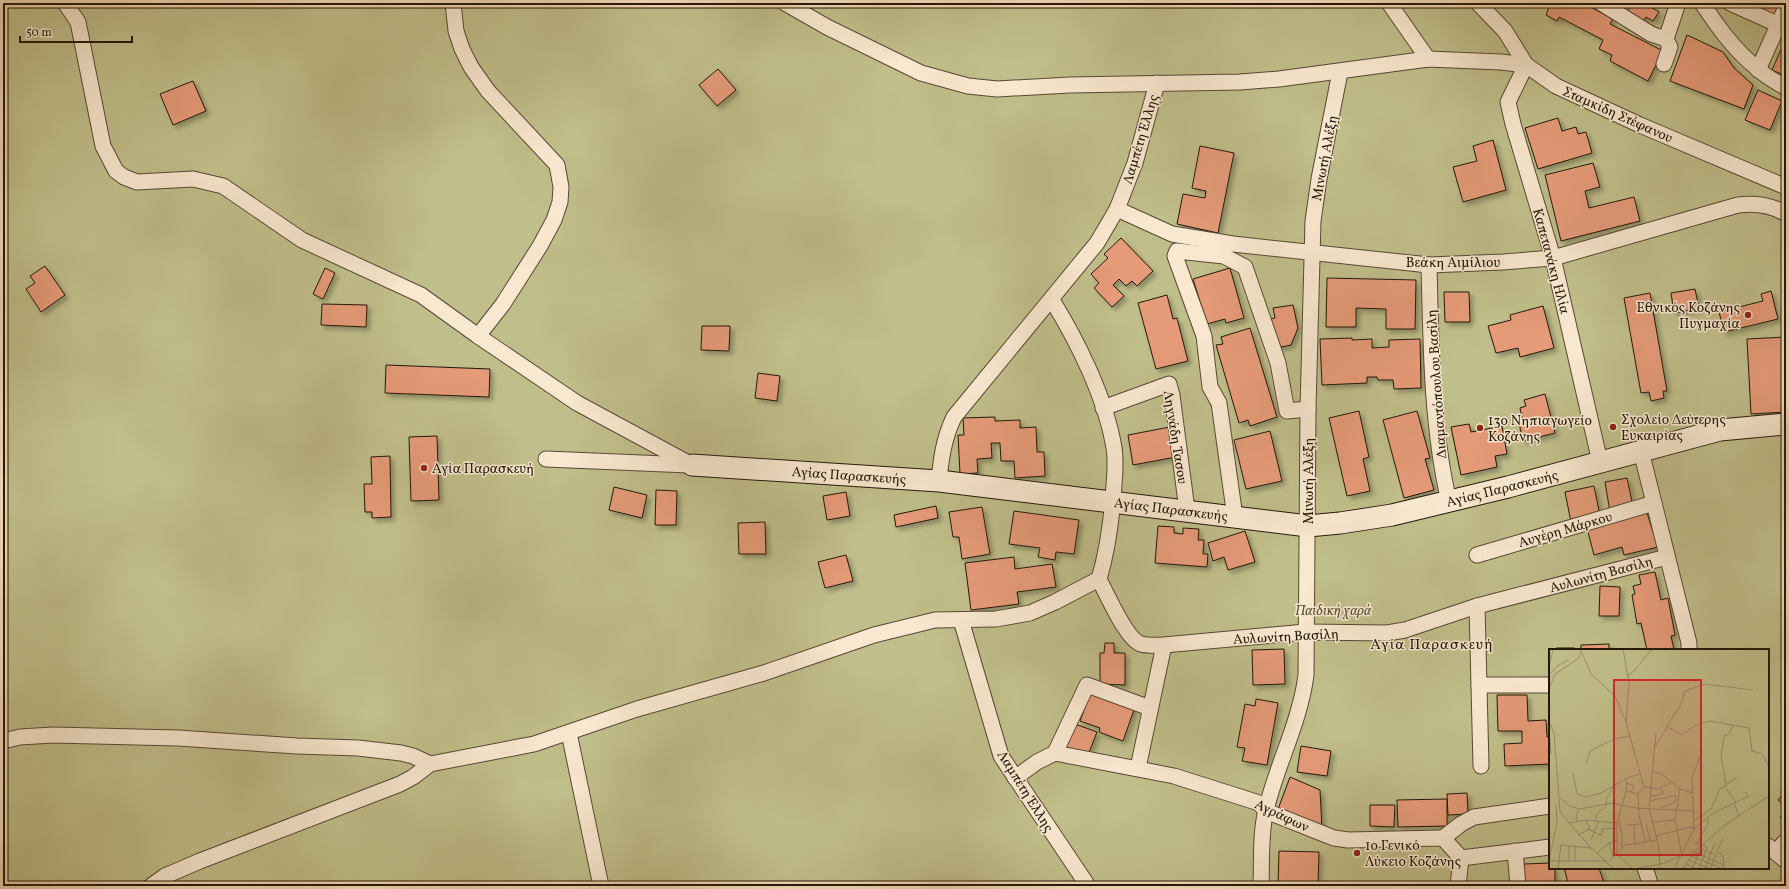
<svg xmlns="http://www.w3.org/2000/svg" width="1789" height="889" viewBox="0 0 1789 889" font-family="Vollkorn,serif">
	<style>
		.green { fill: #c0be8a; stroke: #726a4a; fill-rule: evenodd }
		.building { fill: #e59a78; stroke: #23170a; filter: url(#shadow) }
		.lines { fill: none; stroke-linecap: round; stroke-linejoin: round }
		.street-casing { stroke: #574835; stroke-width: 17 }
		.secondary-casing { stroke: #23170a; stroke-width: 23 }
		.street { stroke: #f8e8cf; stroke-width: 15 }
		.secondary { stroke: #f8e8cf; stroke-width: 21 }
		.poi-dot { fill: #8f2418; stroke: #f8e8cf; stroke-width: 1.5 }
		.labels { text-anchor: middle; stroke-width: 3; stroke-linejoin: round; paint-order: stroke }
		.street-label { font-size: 14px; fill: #23170a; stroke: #f8e8cf }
		.poi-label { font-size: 14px; fill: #23170a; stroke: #f8e8cf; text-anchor: start }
		.park-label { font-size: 14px; font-style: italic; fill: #5a5137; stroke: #f8e8cf }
		.neighbourhood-label { font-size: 15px; letter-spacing: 1px; fill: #23170a; stroke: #f8e8cf }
		.inset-road { fill: none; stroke: #a08d71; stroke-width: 1 }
		.view { fill: #d62828; fill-opacity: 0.15; stroke: #d62828; stroke-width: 2 }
		.inset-edge { fill: none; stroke: #23170a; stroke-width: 2 }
	</style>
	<defs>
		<filter id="shadow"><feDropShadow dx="3.5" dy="3.5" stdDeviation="2" flood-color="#0004"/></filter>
	</defs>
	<rect width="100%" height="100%" fill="#f4dbb5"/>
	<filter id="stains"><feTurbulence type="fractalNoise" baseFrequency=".005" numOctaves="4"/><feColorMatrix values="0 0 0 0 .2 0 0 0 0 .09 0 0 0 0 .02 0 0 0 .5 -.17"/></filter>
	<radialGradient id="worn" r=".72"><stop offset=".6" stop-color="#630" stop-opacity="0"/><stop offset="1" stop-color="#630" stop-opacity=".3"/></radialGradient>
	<path class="green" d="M3,3H1786V886H3ZM1550,650H1768V868H1550Z"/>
	<g class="building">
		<polygon points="1546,3 1583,3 1613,19 1610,24 1663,51 1648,81 1610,61 1612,55 1599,49 1603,40 1559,17 1557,21 1546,15 1550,5"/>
		<polygon points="1633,3 1644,3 1659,12 1653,21 1646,17 1642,23 1626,13"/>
		<polygon points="1738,3 1779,3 1775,15"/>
		<polygon points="1687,35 1723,52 1734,68 1753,85 1744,109 1670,81"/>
		<polygon points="1786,38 1786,76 1772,70"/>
		<polygon points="718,69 736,90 717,106 699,85"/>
		<polygon points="193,81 206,111 173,125 160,94"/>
		<polygon points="1758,90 1782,101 1770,130 1745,120"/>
		<polygon points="1558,118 1562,131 1576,127 1578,134 1586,132 1592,153 1538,169 1525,128"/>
		<polygon points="1493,140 1506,190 1463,202 1453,167 1477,161 1473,146"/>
		<polygon points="1200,146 1234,153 1218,233 1177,224 1183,194 1205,198 1206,191 1192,188"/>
		<polygon points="1593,163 1600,187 1585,191 1589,208 1634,197 1640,221 1561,241 1545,175"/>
		<polygon points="1121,238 1153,271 1137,286 1132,281 1126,286 1119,279 1113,285 1124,296 1112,307 1094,288 1099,283 1091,274 1108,258 1104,254"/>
		<polygon points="45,266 65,295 41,312 26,289 35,283 30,276"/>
		<polygon points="325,268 335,273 323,299 313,294"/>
		<polygon points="1230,268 1244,318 1226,323 1225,319 1207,324 1193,279"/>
		<polygon points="1327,278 1416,280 1415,329 1386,329 1386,309 1356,308 1356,327 1326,327"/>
		<polygon points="1695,289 1699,308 1674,313 1671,293"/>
		<polygon points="1771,291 1778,319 1724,332 1719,312 1763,301 1761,294"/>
		<polygon points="1444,292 1469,292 1470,322 1445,322"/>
		<polygon points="1650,293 1667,391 1663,391 1664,398 1651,401 1649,392 1641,393 1624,298"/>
		<polygon points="1167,295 1173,319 1177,318 1188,361 1156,369 1138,303"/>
		<polygon points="322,304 367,305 366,327 321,325"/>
		<polygon points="1293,305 1298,328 1291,345 1276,348 1269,319 1275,318 1273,308"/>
		<polygon points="1543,306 1554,348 1520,357 1518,348 1496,353 1488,326 1511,320 1510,315"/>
		<polygon points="702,326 730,326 729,351 701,350"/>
		<polygon points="1250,328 1277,417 1250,426 1248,420 1239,423 1216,345 1223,344 1221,337"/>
		<polygon points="1786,337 1786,412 1751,414 1747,339"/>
		<polygon points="1352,338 1352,340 1372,339 1372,348 1389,347 1389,340 1420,339 1421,388 1394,389 1393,380 1378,380 1377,377 1367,377 1367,383 1322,385 1320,339"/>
		<polygon points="386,365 490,369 489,397 385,393"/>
		<polygon points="758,373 780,376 777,401 755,398"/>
		<polygon points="1545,394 1555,433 1523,441 1519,423 1523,422 1520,408 1526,406 1524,400"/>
		<polygon points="1359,411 1369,457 1363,459 1370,491 1347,496 1329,418"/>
		<polygon points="1417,411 1430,458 1425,459 1434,490 1404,498 1383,420"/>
		<polygon points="995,417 995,421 1020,420 1020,428 1036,427 1037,452 1044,452 1045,476 1015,478 1014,461 1001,461 1000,443 991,443 992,458 977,459 978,473 960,474 958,435 964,435 963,418"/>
		<polygon points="1469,424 1471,432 1502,426 1507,454 1495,456 1497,467 1461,475 1451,427"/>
		<polygon points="1170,427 1176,457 1133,465 1128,435"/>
		<polygon points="1270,431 1282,481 1246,489 1234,440"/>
		<polygon points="437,436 439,500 411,501 409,437"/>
		<polygon points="390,456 391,517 372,518 372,512 365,512 364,484 372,484 371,457"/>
		<polygon points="1627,478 1633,507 1610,512 1605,482"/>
		<polygon points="1594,486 1600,516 1571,522 1565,492"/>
		<polygon points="614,487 647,495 642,518 609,510"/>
		<polygon points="656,490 677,491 676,525 655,525"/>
		<polygon points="846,492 850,516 827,520 823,496"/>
		<polygon points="936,506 938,518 896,527 894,515"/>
		<polygon points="982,507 990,554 962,559 959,537 953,537 949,512"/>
		<polygon points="1646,510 1658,547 1624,555 1622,547 1594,555 1587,528"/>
		<polygon points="1014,511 1079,520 1074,554 1056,552 1055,560 1038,557 1040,548 1009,544"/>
		<polygon points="765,522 766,554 739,554 738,523"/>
		<polygon points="1158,526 1174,527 1174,533 1183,534 1183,528 1199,529 1198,540 1204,540 1203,554 1208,554 1207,567 1155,563"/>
		<polygon points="1245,531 1255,562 1228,570 1224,557 1213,561 1208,543"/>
		<polygon points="846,555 853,581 825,588 818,562"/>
		<polygon points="1014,557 1015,569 1052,564 1056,587 1017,592 1019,604 971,610 965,563"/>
		<polygon points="1655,572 1661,600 1668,598 1675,635 1671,636 1674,650 1647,650 1641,623 1637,624 1632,595 1635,594 1633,586 1641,584 1639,575"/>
		<polygon points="1600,586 1620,587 1619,616 1599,616"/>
		<polygon points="1105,643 1114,643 1114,653 1125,653 1125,685 1100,684 1100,653 1104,653"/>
		<polygon points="1609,644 1609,650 1581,650 1581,645"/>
		<rect x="1557" y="648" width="17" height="2"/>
		<polygon points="1284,649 1285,684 1253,685 1252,650"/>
		<polygon points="1091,691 1135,707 1123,741 1099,732 1100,728 1080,721"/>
		<polygon points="1497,695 1527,695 1528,721 1546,720 1547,737 1550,737 1550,764 1505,766 1504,744 1522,743 1522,731 1498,731"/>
		<polygon points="1256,699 1278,703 1267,765 1242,761 1245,748 1237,747 1245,704 1255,706"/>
		<polygon points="1075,724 1097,732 1088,755 1066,747"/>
		<polygon points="1301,746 1331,751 1327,776 1297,772"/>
		<polygon points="1290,777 1320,790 1322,829 1277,812"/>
		<polygon points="1786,791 1786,807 1778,800"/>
		<polygon points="1467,793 1468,814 1448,815 1447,794"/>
		<polygon points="1447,799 1447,826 1398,827 1397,800"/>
		<polygon points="1370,805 1395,805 1394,827 1370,826"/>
		<polygon points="1786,812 1786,823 1780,817"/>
		<polygon points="1279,851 1319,852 1318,886 1278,886"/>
		<polygon points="1550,863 1550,868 1555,868 1555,886 1525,886 1524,864"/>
		<polygon points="1564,868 1599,868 1605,886 1569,886"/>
		<polygon points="1625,881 1627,886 1608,886"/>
	</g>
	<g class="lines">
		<g class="street-casing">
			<g id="street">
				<polyline points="65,3 78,22 103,146 116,171 124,177 137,182 193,179 223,186 302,240 421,295 478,336 577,403 692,465"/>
				<polyline points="453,3 456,31 462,49 471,67 488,91 557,165 561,187 560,202 554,220 540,246 503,304 478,336"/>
				<polyline points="785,3 827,27 921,73 968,86 997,89 1070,85 1240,82 1279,79 1428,59 1501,62 1526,65"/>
				<polyline points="1389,3 1428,59"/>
				<polyline points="1478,3 1505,31 1526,65 1556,86 1640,125 1786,187"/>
				<polyline points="1601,3 1651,34 1666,39"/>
				<path d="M1702,3C1718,27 1735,51 1758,69C1766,77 1777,82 1786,88"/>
				<polyline points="1730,3 1786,28"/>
				<polyline points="1664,64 1670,47 1666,39 1678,3"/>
				<polyline points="1526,65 1508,102 1513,124 1553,258 1600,462"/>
				<polyline points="1758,70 1786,7"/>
				<path d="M1117,209L1172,234L1233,244L1429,265L1503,262L1553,258L1738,205C1754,203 1772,205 1786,214"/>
				<path d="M1429,265C1431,344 1431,424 1449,502"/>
				<polyline points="1103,408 1169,384 1172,395 1187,510"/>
				<polyline points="1641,451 1689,643 1689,650"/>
				<polyline points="546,459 689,465"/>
				<path d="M939,481C941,458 944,438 954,417L1097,243L1117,209L1135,163L1157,83"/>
				<polyline points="1235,517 1219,403 1210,387 1204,336 1175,256 1177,251 1224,256 1245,267 1278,363 1287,411 1308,409"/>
				<polyline points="1477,555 1654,503"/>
				<path d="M1099,579C1106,593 1127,640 1141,644C1148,646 1156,645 1164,645L1306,632L1387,633L1405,630L1477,606L1667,557"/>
				<polyline points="1477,606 1481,766"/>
				<polyline points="961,620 1001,756 1088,886"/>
				<polyline points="1479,685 1550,685"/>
				<polyline points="569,733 601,886"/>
				<polyline points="3,741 20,737 53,735 178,738 297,746 358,748 401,753 413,756 430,764"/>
				<polyline points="1055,753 1087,685 1150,708"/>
				<polyline points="1138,768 1164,645"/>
				<polyline points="1015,778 1037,762 1055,753 1174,776 1259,803 1266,811 1334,838 1348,840 1443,838 1461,858 1550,847"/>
				<polyline points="1443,838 1461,824 1474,817 1550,806"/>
				<polyline points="1768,846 1786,861"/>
				<polyline points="1515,851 1518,886"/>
				<polyline points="1776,851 1786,841"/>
				<polyline points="1645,868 1651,886"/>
				<path d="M151,886L165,876L200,861L400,784L413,777L430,764L534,744L637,709L764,673L874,635L935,620L996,619L1030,613L1055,602L1099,579C1108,549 1112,516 1114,485C1115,473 1116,460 1114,448C1106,399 1078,342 1052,300"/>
				<path d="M1261,886C1262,861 1260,834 1266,810C1277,764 1300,722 1306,675L1308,409L1313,221L1319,179L1340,72"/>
				<polyline points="1458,886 1461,858"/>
			</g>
		</g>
		<g class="secondary-casing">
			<polyline id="secondary" points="692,465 939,481 1308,526 1340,523 1392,515 1508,487 1720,430 1786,424"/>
		</g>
		<use href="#street" class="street"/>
		<use href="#secondary" class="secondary"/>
	</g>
	<g class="poi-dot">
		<circle cx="1748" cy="315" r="4"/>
		<circle cx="1613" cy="427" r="4"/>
		<circle cx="1480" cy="428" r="4"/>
		<circle cx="424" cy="468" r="4"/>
		<circle cx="1357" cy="853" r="4"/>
	</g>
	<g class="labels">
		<g class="street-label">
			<text transform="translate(1618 114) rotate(24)" y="5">Σταμκίδη Στέφανου</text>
			<text transform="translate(1140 139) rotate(-73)" y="5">Λαμπέτη Έλλης</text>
			<text transform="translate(1324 158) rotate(-79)" y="5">Μινωτή Αλέξη</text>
			<text transform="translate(1552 261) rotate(75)" y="5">Καπετανάκη Ηλία</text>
			<text x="1453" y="267">Βεάκη Αιμίλιου</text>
			<text transform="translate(1436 384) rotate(-94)" y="5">Διαμαντόπουλου Βασίλη</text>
			<text transform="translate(1176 437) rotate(81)" y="5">Ληγνάδη Τασου</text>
			<text transform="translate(849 475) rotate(4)" y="5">Αγίας Παρασκευής</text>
			<text transform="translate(1308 481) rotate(-90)" y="5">Μινωτή Αλέξη</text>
			<text transform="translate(1502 488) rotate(-14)" y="5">Αγίας Παρασκευής</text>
			<text transform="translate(1171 509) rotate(7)" y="5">Αγίας Παρασκευής</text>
			<text transform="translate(1565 529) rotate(-16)" y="5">Αυγέρη Μάρκου</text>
			<text transform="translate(1601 574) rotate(-15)" y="5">Αυλωνίτη Βασίλη</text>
			<text transform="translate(1286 636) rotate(-3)" y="5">Αυλωνίτη Βασίλη</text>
			<text transform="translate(1026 791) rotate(58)" y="5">Λαμπέτη Έλλης</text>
			<text transform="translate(1282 815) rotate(25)" y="5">Αγράφων</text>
		</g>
		<g class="poi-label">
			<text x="1740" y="312" text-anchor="end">Εθνικός Κοζάνης<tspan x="1740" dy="16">Πυγμαχία</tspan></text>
			<text x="1621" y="424">Σχολείο Δεύτερης<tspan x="1621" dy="16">Ευκαιρίας</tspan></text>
			<text x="1488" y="425">13ο Νηπιαγωγείο<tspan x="1488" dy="16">Κοζάνης</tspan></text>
			<text x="432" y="473">Αγία Παρασκευή</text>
			<text x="1365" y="850">1ο Γενικό<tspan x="1365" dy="16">Λύκειο Κοζάνης</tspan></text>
		</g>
		<g class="park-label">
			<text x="1333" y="615">Παιδική χαρά</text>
		</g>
		<g class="neighbourhood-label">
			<text x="1432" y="649">Αγία Παρασκευή</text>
		</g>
	</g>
	<g transform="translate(1549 649)">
		<rect width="220" height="220" fill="#f4dbb5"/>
		<path d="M0,0H220V220H0Z" fill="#c0be8a"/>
		<path class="inset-road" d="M74,0L80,34L77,73M33,4L42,25L66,47L77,73L95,138L108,140L122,134M0,19L4,0M0,26L8,17L20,11M78,27L85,22L103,0M0,40L6,25L30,9L33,0M0,72L5,84L11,163L42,199L65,220M119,78L133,86L147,76L160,72L200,79L203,102L213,105L220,117M0,80L2,105M107,84L100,159L110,199L111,220M106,98L133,53L136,42L156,35L204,41M37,115L41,102L65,90L80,87M105,123L111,124L131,140L144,144M24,124L28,145L37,148L52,144L78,129L91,125M78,134L85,137L82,143M177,135L172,108L175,87L180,85L184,77M175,137L187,153M95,138L89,145L90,167L97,194M77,142L89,145M102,147L114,145L112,139M11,149L21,157L30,160L63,154L86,159L145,162M101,152L127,146L126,153L112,159M185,154L190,167M37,171L41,181L49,185L53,186V180L68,179M146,171L162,160L171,140L187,129M47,172V166L57,157L58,149L64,138M70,172L73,186V200M28,173L27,168L30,160M103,173L126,171M21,174L37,171L68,174M97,175L102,193M77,176L92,175M85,176L86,196M145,180L143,128L152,105M29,186L40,180M106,187L142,178L145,180M42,190L50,172M60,194L64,208M145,194L158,198L150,220M148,194L159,175V170M151,200L166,205M168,202L174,207L175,220M145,203L175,216M48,204L60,194L69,191M68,205V174L77,142L78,134L76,130M68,205L84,220M142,207L174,220M129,208L132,202L126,171L131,140M0,211L8,173L7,156M140,211L161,220M0,212H58M20,212V197M26,212V197M60,213L76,196L108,191M137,215L148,220M9,220L12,196L42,199M86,220L116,214L129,208M125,220L145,180L164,164L200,147L196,143M134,220L145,203L176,176L220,147M143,220L152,200M156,220L166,193M161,220L174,189"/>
		<path class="view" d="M65,31H152V206H65Z"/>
		<rect width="220" height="220" class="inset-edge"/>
	</g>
	<rect width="1789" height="889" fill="none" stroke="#f4dbb5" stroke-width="16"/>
	<rect x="4" y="4" width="1781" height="881" fill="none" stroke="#23170a" stroke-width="2"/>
	<rect x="8" y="8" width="1773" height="873" fill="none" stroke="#23170a"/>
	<path d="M20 36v6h112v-6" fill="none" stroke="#23170a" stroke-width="2"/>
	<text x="26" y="36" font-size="12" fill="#23170a" stroke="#f8e8cf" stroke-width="3" paint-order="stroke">50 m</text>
	<rect width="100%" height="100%" filter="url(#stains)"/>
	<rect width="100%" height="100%" fill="url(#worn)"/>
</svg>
